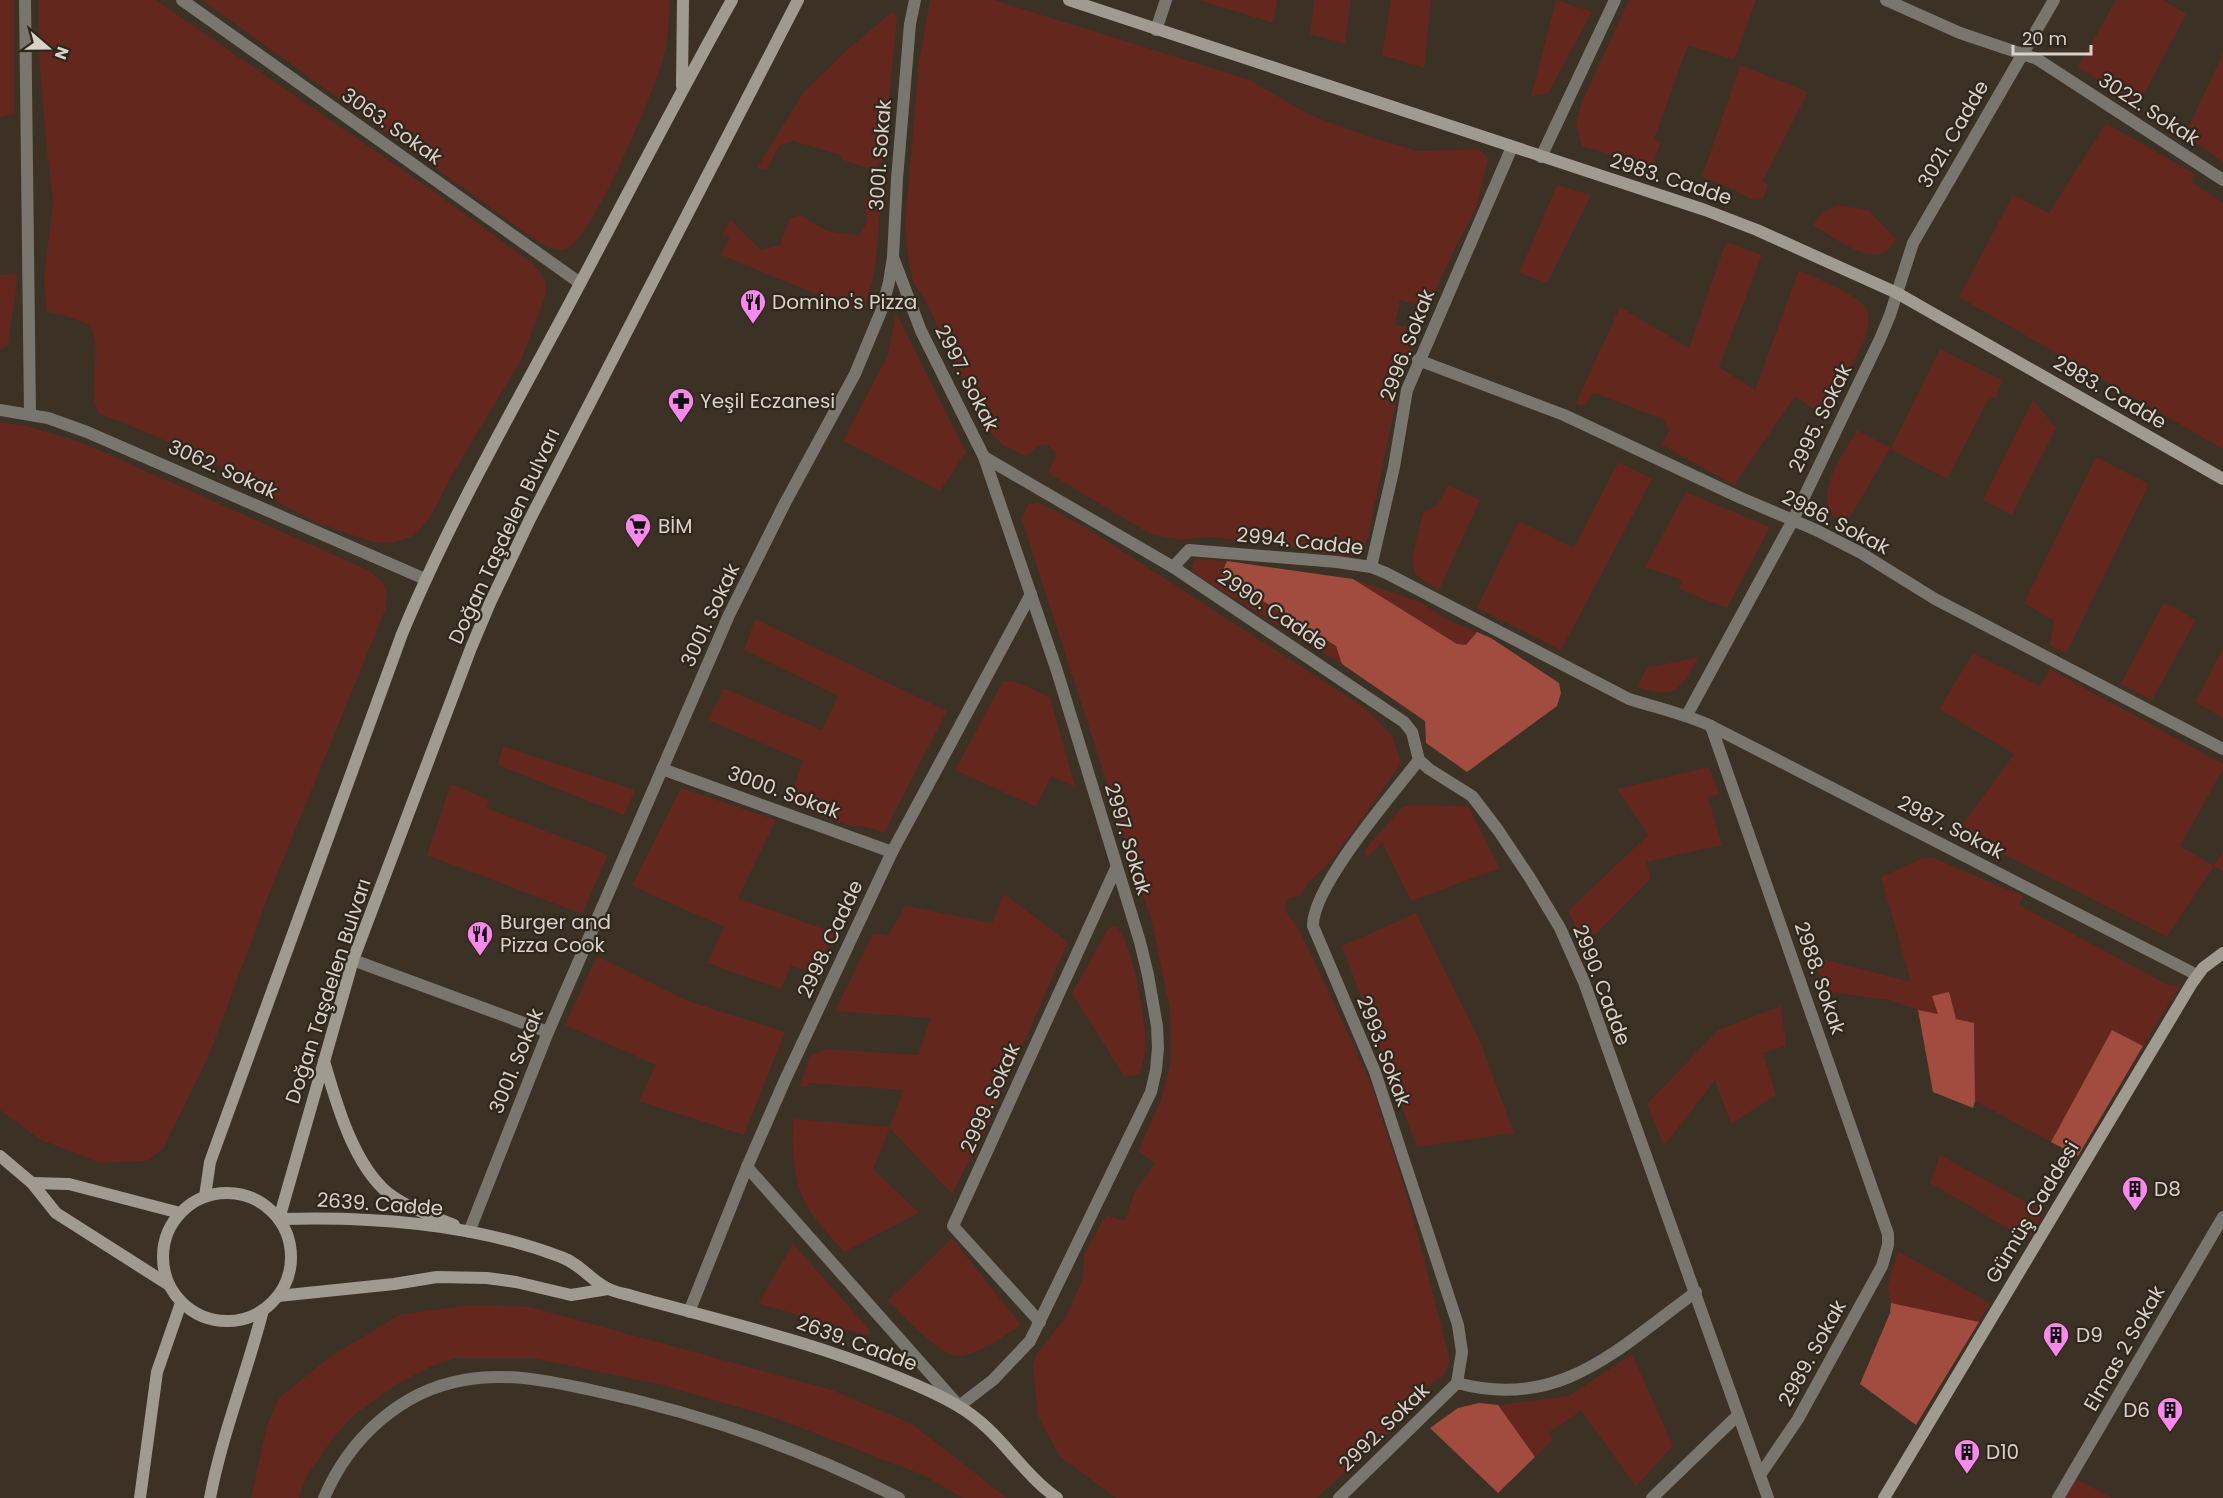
<svg xmlns="http://www.w3.org/2000/svg" width="2223" height="1498" viewBox="0 0 2223 1498" font-family="Poppins,sans-serif">
	<style>
		.green { fill: #64271e }
		.forest { fill: #a14c3e }
		.lines { fill: none; stroke-linecap: round; stroke-linejoin: round }
		.street { stroke: #78766f; stroke-width: 12 }
		.secondary { stroke: #9f9b90; stroke-width: 12 }
		.labels { text-anchor: middle; stroke-width: 4.5; stroke-linejoin: round; paint-order: stroke }
		.street-label { font-size: 20px; fill: #d9d2cb; stroke: #30271c }
		.poi-label { font-size: 20px; fill: #d9d2cb; stroke: #30271c; text-anchor: start }
	</style>
	<rect width="100%" height="100%" fill="#3b3125"/>
	<g class="green">
		<polygon points="0,0 14,0 14,114 3,116 0,118"/>
		<path d="M39,0H156L426,186L532,263L544,277L546,294L521,360L449,480L431,516L414,536L393,543L373,542L317,523L274,500L248,481L191,452L122,422L99,414C97,409 94,402 94,396C92,370 101,351 90,325L63,315L47,312L44,279L53,201L47,153L39,54Z"/>
		<path d="M202,0H670C669,18 669,37 664,55C656,88 594,235 568,248C555,254 541,243 530,236Z"/>
		<polygon points="930,0 994,0 1250,80 1308,114 1369,137 1418,151 1478,149 1488,158 1477,207 1452,254 1428,308 1400,300 1395,324 1419,332 1400,380 1368,538 1361,552 1349,557 1264,543 1208,537 1182,540 1152,535 1048,473 1057,453 1046,444 1037,447 1026,456 1004,446 983,425 927,303 913,282 908,257 905,225 919,61"/>
		<polygon points="1198,0 1277,0 1274,23"/>
		<polygon points="1314,0 1351,0 1345,44 1310,34"/>
		<polygon points="1391,0 1431,0 1424,68 1382,55"/>
		<polygon points="1553,0 1557,0 1592,12 1548,93 1531,96 1556,1"/>
		<polygon points="1629,0 1756,0 1734,60 1688,45 1654,139 1661,142 1652,167 1582,146 1576,124 1582,102"/>
		<polygon points="2116,0 2163,0 2186,14 2139,104 2078,67"/>
		<polygon points="893,11 897,18 883,160 873,170 843,160 840,155 793,141 779,146 767,169 757,168 803,93 847,50"/>
		<polygon points="2223,53 2223,162 2185,135"/>
		<polygon points="1740,65 1808,92 1763,181 1768,184 1763,199 1753,200 1730,188 1702,177"/>
		<polygon points="2106,123 2195,174 2191,182 2223,203 2223,449 1959,297 2013,195 2049,213"/>
		<polygon points="1557,185 1591,195 1547,283 1519,273"/>
		<path d="M872,193H881C878,234 878,275 863,313L721,255L730,236L722,235L730,220L761,250L780,245L789,219L800,215L827,231L859,236L867,222L864,200Z"/>
		<path d="M1837,205L1868,210L1896,239C1892,246 1887,253 1878,254C1858,257 1830,235 1813,225L1822,213Z"/>
		<path d="M1726,242L1762,255L1719,367L1755,390L1799,270C1813,277 1859,295 1866,308C1871,319 1868,330 1864,341L1826,418L1795,396L1734,485L1662,445L1669,430L1663,419L1594,393L1583,406L1576,403L1620,307L1689,348Z"/>
		<path d="M17,274C17,298 10,321 8,345L0,350V275Z"/>
		<polygon points="896,313 966,452 940,491 843,441 888,355"/>
		<path d="M1940,349L2002,380L1996,399L1990,396L1947,479L1890,449L1846,524C1843,522 1837,519 1834,516C1813,493 1845,452 1857,430L1891,448Z"/>
		<polygon points="2033,400 2056,428 2012,515 1983,500"/>
		<polygon points="0,422 27,426 85,444 368,570 383,582 387,596 386,608 269,894 210,1053 163,1149 146,1161 100,1163 39,1139 0,1110"/>
		<polygon points="2096,457 2149,484 2066,654 2050,645 2054,621 2024,603"/>
		<polygon points="1618,462 1652,479 1561,650 1477,608 1519,521 1574,548"/>
		<polygon points="1448,485 1480,500 1439,590 1415,574 1412,558 1423,512 1437,506"/>
		<polygon points="1686,492 1770,527 1727,608 1679,589 1682,580 1645,567"/>
		<polygon points="1039,503 1085,527 1365,708 1393,737 1401,764 1332,860 1308,883 1300,896 1287,899 1285,910 1300,931 1371,1083 1412,1213 1450,1361 1444,1375 1414,1396 1392,1428 1317,1498 1116,1498 1060,1457 1038,1416 1033,1365 1037,1353 1066,1317 1083,1277 1084,1254 1106,1215 1125,1221 1135,1191 1155,1163 1138,1151 1161,1100 1171,1062 1170,1010 1152,922 1021,517 1029,504"/>
		<polygon points="1197,559 1227,561 1221,575 1336,646 1342,664 1201,578 1193,571 1193,563"/>
		<polygon points="1353,579 1420,602 1446,619 1477,632 1466,645 1457,644"/>
		<polygon points="2164,602 2196,620 2152,700 2121,684"/>
		<polygon points="755,619 947,711 884,833 867,827 847,825 788,803 803,761 708,720 724,688 822,730 838,696 744,650"/>
		<polygon points="2223,648 2223,718 2195,702"/>
		<polygon points="1973,653 2040,686 2050,669 2223,764 2223,769 2180,846 2214,866 2223,852 2223,871 2214,866 2167,937 1958,831 2014,754 1939,709"/>
		<path d="M1699,657C1680,689 1677,700 1638,687L1646,668Z"/>
		<path d="M1003,681C1024,681 1031,690 1050,697L1075,787L1051,776L1036,807L955,770Z"/>
		<polygon points="503,746 635,790 624,815 498,765"/>
		<polygon points="1709,767 1719,794 1708,798 1722,845 1646,862 1651,878 1586,944 1568,911 1648,835 1617,789"/>
		<polygon points="451,784 489,800 487,808 608,855 582,914 427,855"/>
		<polygon points="681,788 776,820 738,898 835,933 815,973 791,966 781,989 707,963 724,927 632,886"/>
		<polygon points="1410,805 1468,806 1500,868 1411,901 1382,842 1367,858 1364,851 1402,807"/>
		<polygon points="1923,858 1934,858 2023,896 2019,905 2170,986 2181,984 2143,1046 2112,1030 2051,1142 1975,1101 1974,1023 1918,1010 1890,1000 1826,992 1814,957 1911,982 1881,877"/>
		<path d="M1004,894L1068,942L989,1122L952,1194L890,1128L873,1169L919,1213L844,1252C834,1240 821,1227 811,1213C794,1188 790,1149 794,1119L890,1127L903,1090L809,1083L807,1087L799,1086L811,1056L825,1049L918,1055L931,1018L835,1011L873,933L888,936L905,906L992,923Z"/>
		<polygon points="1416,913 1480,1041 1514,1133 1417,1147 1342,946"/>
		<path d="M1115,926C1132,934 1148,1032 1145,1052C1144,1060 1141,1068 1139,1075L1124,1076L1072,993L1108,929Z"/>
		<polygon points="597,956 688,1001 785,1032 744,1135 639,1101 656,1065 565,1025"/>
		<polygon points="1781,1006 1786,1046 1763,1053 1776,1095 1731,1124 1715,1080 1664,1146 1647,1104 1718,1030"/>
		<polygon points="1940,1155 2044,1212 2028,1240 1930,1183"/>
		<path d="M952,1238L1021,1325C1005,1335 977,1356 958,1356C938,1355 903,1315 888,1301Z"/>
		<polygon points="793,1244 868,1328 870,1334 864,1335 758,1303"/>
		<polygon points="1898,1251 1990,1303 1979,1322 1891,1303 1887,1288"/>
		<polygon points="473,1305 530,1307 832,1390 912,1424 1007,1498 963,1498 923,1475 773,1417 663,1385 533,1358 455,1358 430,1367 399,1383 355,1414 333,1438 306,1478 299,1498 251,1498 267,1426 279,1398 331,1356 401,1314"/>
		<polygon points="1632,1354 1673,1446 1636,1486 1581,1411 1548,1433 1553,1439 1535,1457 1498,1405 1569,1396"/>
		<polygon points="2071,1476 2112,1498 2058,1498"/>
	</g>
	<g class="forest">
		<polygon points="1227,561 1353,579 1457,644 1466,645 1477,632 1491,638 1559,683 1561,693 1557,706 1467,772 1426,743 1425,721 1342,664 1336,646 1221,575"/>
		<polygon points="1949,992 1956,1019 1974,1023 1975,1101 1973,1108 1933,1092 1918,1010 1938,1014 1932,996"/>
		<polygon points="2112,1030 2143,1046 2078,1156 2051,1142"/>
		<polygon points="1891,1303 1979,1322 1916,1425 1860,1384 1890,1313"/>
		<polygon points="1479,1403 1498,1405 1535,1457 1498,1493 1430,1428 1458,1408"/>
	</g>
	<g class="lines">
		<g class="street">
			<polyline points="25,0 30,414"/>
			<polyline points="182,0 580,283"/>
			<polyline points="1886,0 1960,33 2037,59 2223,180"/>
			<polyline points="1156,30 1166,0"/>
			<polyline points="1541,157 1615,0"/>
			<polyline points="1418,360 1564,415 1741,498 1816,530 1861,553 1935,599 2223,749"/>
			<polyline points="0,410 48,418 87,432 425,579"/>
			<path d="M984,457L1173,567L1189,550L1337,562L1371,567L1386,573L1629,699C1657,708 1685,714 1711,726L2197,975"/>
			<polyline points="1173,567 1404,722 1412,732 1419,760 1429,769 1472,796 1498,830 1530,878 1560,928 1584,982 1768,1498"/>
			<polyline points="1371,567 1394,467 1407,390 1512,147"/>
			<polyline points="1687,715 1793,520 1880,339 1890,315 1913,243 2054,0"/>
			<polyline points="1711,726 1888,1234 1888,1245 1882,1266 1798,1419 1760,1475"/>
			<path d="M1419,760C1393,793 1312,887 1313,926L1375,1072L1458,1325L1462,1352L1457,1383"/>
			<polyline points="662,769 892,852"/>
			<polyline points="353,960 548,1032"/>
			<polyline points="747,1167 959,1406 993,1380 1030,1341 1151,1092 1156,1070 1158,1048 1157,1026 1148,975 1140,942 1057,671 984,457 921,331 893,257"/>
			<polyline points="469,1232 548,1032 729,615 785,503 855,374 882,309 889,282 893,257 897,179 910,24 915,0"/>
			<polyline points="689,1312 747,1167 785,1080 892,852 1031,594"/>
			<polyline points="1040,1322 953,1226 1116,868"/>
			<path d="M1457,1383C1561,1411 1618,1348 1696,1292"/>
			<path d="M324,1498C349,1439 400,1391 464,1380C506,1372 550,1381 591,1390C696,1412 803,1449 899,1498"/>
			<polyline points="1339,1498 1457,1383"/>
			<polyline points="1652,1498 1738,1415"/>
			<polyline points="2058,1498 2223,1217"/>
		</g>
		<g class="secondary">
			<path d="M798,0L530,519L490,603L471,648L353,960L279,1219C372,1216 472,1223 561,1257C581,1264 592,1282 609,1289C617,1293 627,1294 636,1297C722,1321 809,1341 892,1375C914,1384 937,1393 958,1406C1000,1430 1019,1471 1057,1498"/>
			<polyline points="1069,0 1705,210 1757,230 1897,293 2223,479"/>
			<polyline points="682,86 683,0"/>
			<path d="M324,1061C336,1102 353,1164 388,1193C407,1208 433,1216 454,1225"/>
			<polyline points="0,1156 32,1183 56,1213 169,1285"/>
			<polyline points="32,1183 69,1184 180,1213"/>
			<circle cx="227" cy="1257" r="64"/>
			<path d="M205,1196L210,1162L402,634C446,528 503,427 558,325C616,217 672,107 732,0"/>
			<polyline points="278,1296 394,1284 437,1277 487,1278 516,1282 571,1295 608,1289"/>
			<polyline points="140,1498 157,1372 181,1303"/>
			<path d="M210,1498C222,1434 247,1373 263,1310"/>
			<polyline points="1884,1498 2192,983 2203,968 2223,953"/>
		</g>
	</g>
	<defs>
		<g id="restaurant-pin" transform="scale(1.35)"><path d="M0 17L-7.5 6A9.5 9.5 0 1 1 7.5 6Z" fill="#f888eb" stroke="#30271c"/><path d="M-5-6h1v4h1v-4h1v4h1v-4h1v5L-1.5 .5V6h-2V.5L-5-1ZM5-6V6H3V1.5H1.5Q1.5-4 5-6Z" fill="#111"/></g>
		<g id="pharmacy-pin" transform="scale(1.35)"><path d="M0 17L-7.5 6A9.5 9.5 0 1 1 7.5 6Z" fill="#f888eb" stroke="#30271c"/><path d="M-2-6h4v4h4v4h-4v4h-4v-4h-4v-4h4Z" fill="#111"/></g>
		<g id="supermarket-pin" transform="scale(1.35)"><path d="M0 17L-7.5 6A9.5 9.5 0 1 1 7.5 6Z" fill="#f888eb" stroke="#30271c"/><path d="M-6-5.5h2.5l.6 2H6L4.5 2H-2.5L-4.4-4H-6ZM-1.5 3.2a1.3 1.3 0 1 0 .1 0ZM3 3.2a1.3 1.3 0 1 0 .1 0Z" fill="#111"/></g>
		<g id="building-pin" transform="scale(1.35)"><path d="M0 17L-7.5 6A9.5 9.5 0 1 1 7.5 6Z" fill="#f888eb" stroke="#30271c"/><path d="M-4-6H4V6H1V3H-1V6H-4ZM-2.5-4.3h1.7v1.8h-1.7ZM.8-4.3h1.7v1.8H.8ZM-2.5-1h1.7V.8h-1.7ZM.8-1h1.7V.8H.8Z" fill="#111"/></g>
	</defs>
	<g fill-rule="evenodd">
		<use href="#restaurant-pin" x="753" y="302"/>
		<use href="#pharmacy-pin" x="681" y="401"/>
		<use href="#supermarket-pin" x="638" y="526"/>
		<use href="#restaurant-pin" x="480" y="934"/>
		<use href="#building-pin" x="2135" y="1189"/>
		<use href="#building-pin" x="2056" y="1335"/>
		<use href="#building-pin" x="2170" y="1410"/>
		<use href="#building-pin" x="1967" y="1452"/>
	</g>
	<g class="labels">
		<g class="street-label">
			<text transform="translate(2149 109) rotate(33)" y="7">3022. Sokak</text>
			<text transform="translate(392 126) rotate(35)" y="7">3063. Sokak</text>
			<text transform="translate(1953 134) rotate(-60)" y="7">3021. Cadde</text>
			<text transform="translate(880 155) rotate(-86)" y="7">3001. Sokak</text>
			<text transform="translate(1671 179) rotate(18)" y="7">2983. Cadde</text>
			<text transform="translate(1407 345) rotate(-69)" y="7">2996. Sokak</text>
			<text transform="translate(967 378) rotate(63)" y="7">2997. Sokak</text>
			<text transform="translate(2110 392) rotate(30)" y="7">2983. Cadde</text>
			<text transform="translate(1820 418) rotate(-64)" y="7">2995. Sokak</text>
			<text transform="translate(223 469) rotate(24)" y="7">3062. Sokak</text>
			<text transform="translate(1836 522) rotate(27)" y="7">2986. Sokak</text>
			<text transform="translate(504 536) rotate(-65)" y="7">Doğan Taşdelen Bulvarı</text>
			<text transform="translate(1300 541) rotate(6)" y="7">2994. Cadde</text>
			<text transform="translate(1273 610) rotate(34)" y="7">2990. Cadde</text>
			<text transform="translate(710 615) rotate(-65)" y="7">3001. Sokak</text>
			<text transform="translate(784 792) rotate(20)" y="7">3000. Sokak</text>
			<text transform="translate(1951 827) rotate(27)" y="7">2987. Sokak</text>
			<text transform="translate(1128 839) rotate(73)" y="7">2997. Sokak</text>
			<text transform="translate(830 939) rotate(-65)" y="7">2998. Cadde</text>
			<text transform="translate(1820 978) rotate(71)" y="7">2988. Sokak</text>
			<text transform="translate(1602 985) rotate(69)" y="7">2990. Cadde</text>
			<text transform="translate(328 991) rotate(-72)" y="7">Doğan Taşdelen Bulvarı</text>
			<text transform="translate(1384 1051) rotate(69)" y="7">2993. Sokak</text>
			<text transform="translate(516 1061) rotate(-68)" y="7">3001. Sokak</text>
			<text transform="translate(990 1098) rotate(-66)" y="7">2999. Sokak</text>
			<text transform="translate(380 1204) rotate(4)" y="7">2639. Cadde</text>
			<text transform="translate(2032 1212) rotate(-59)" y="7">Gümüş Caddesi</text>
			<text transform="translate(857 1343) rotate(20)" y="7">2639. Cadde</text>
			<text transform="translate(2124 1348) rotate(-60)" y="7">Elmas 2 Sokak</text>
			<text transform="translate(1812 1353) rotate(-61)" y="7">2989. Sokak</text>
			<text transform="translate(1384 1427) rotate(-44)" y="7">2992. Sokak</text>
		</g>
		<g class="poi-label">
			<text x="772" y="309">Domino's Pizza</text>
			<text x="700" y="408">Yeşil Eczanesi</text>
			<text x="658" y="533">BİM</text>
			<text x="500" y="929">Burger and<tspan x="500" dy="23">Pizza Cook</tspan></text>
			<text x="2154" y="1196">D8</text>
			<text x="2076" y="1342">D9</text>
			<text x="2150" y="1417" text-anchor="end">D6</text>
			<text x="1986" y="1459">D10</text>
		</g>
	</g>
	<g transform="translate(48 48) rotate(110)" stroke="#30271c" stroke-width="4.5" paint-order="stroke">
	<path d="M0-4.5L10 22L0 15L-10 22Z" fill="#d9d2cb"/>
	<text y="-9" font-size="16" font-weight="bold" text-anchor="middle" fill="#d9d2cb">N</text>
	</g>
	<path d="M2013 45v9h78v-9" fill="none" stroke="#d9d2cb" stroke-width="3"/>
	<text x="2022" y="45" font-size="18" fill="#d9d2cb" stroke="#30271c" stroke-width="4.5" paint-order="stroke">20 m</text>
</svg>
